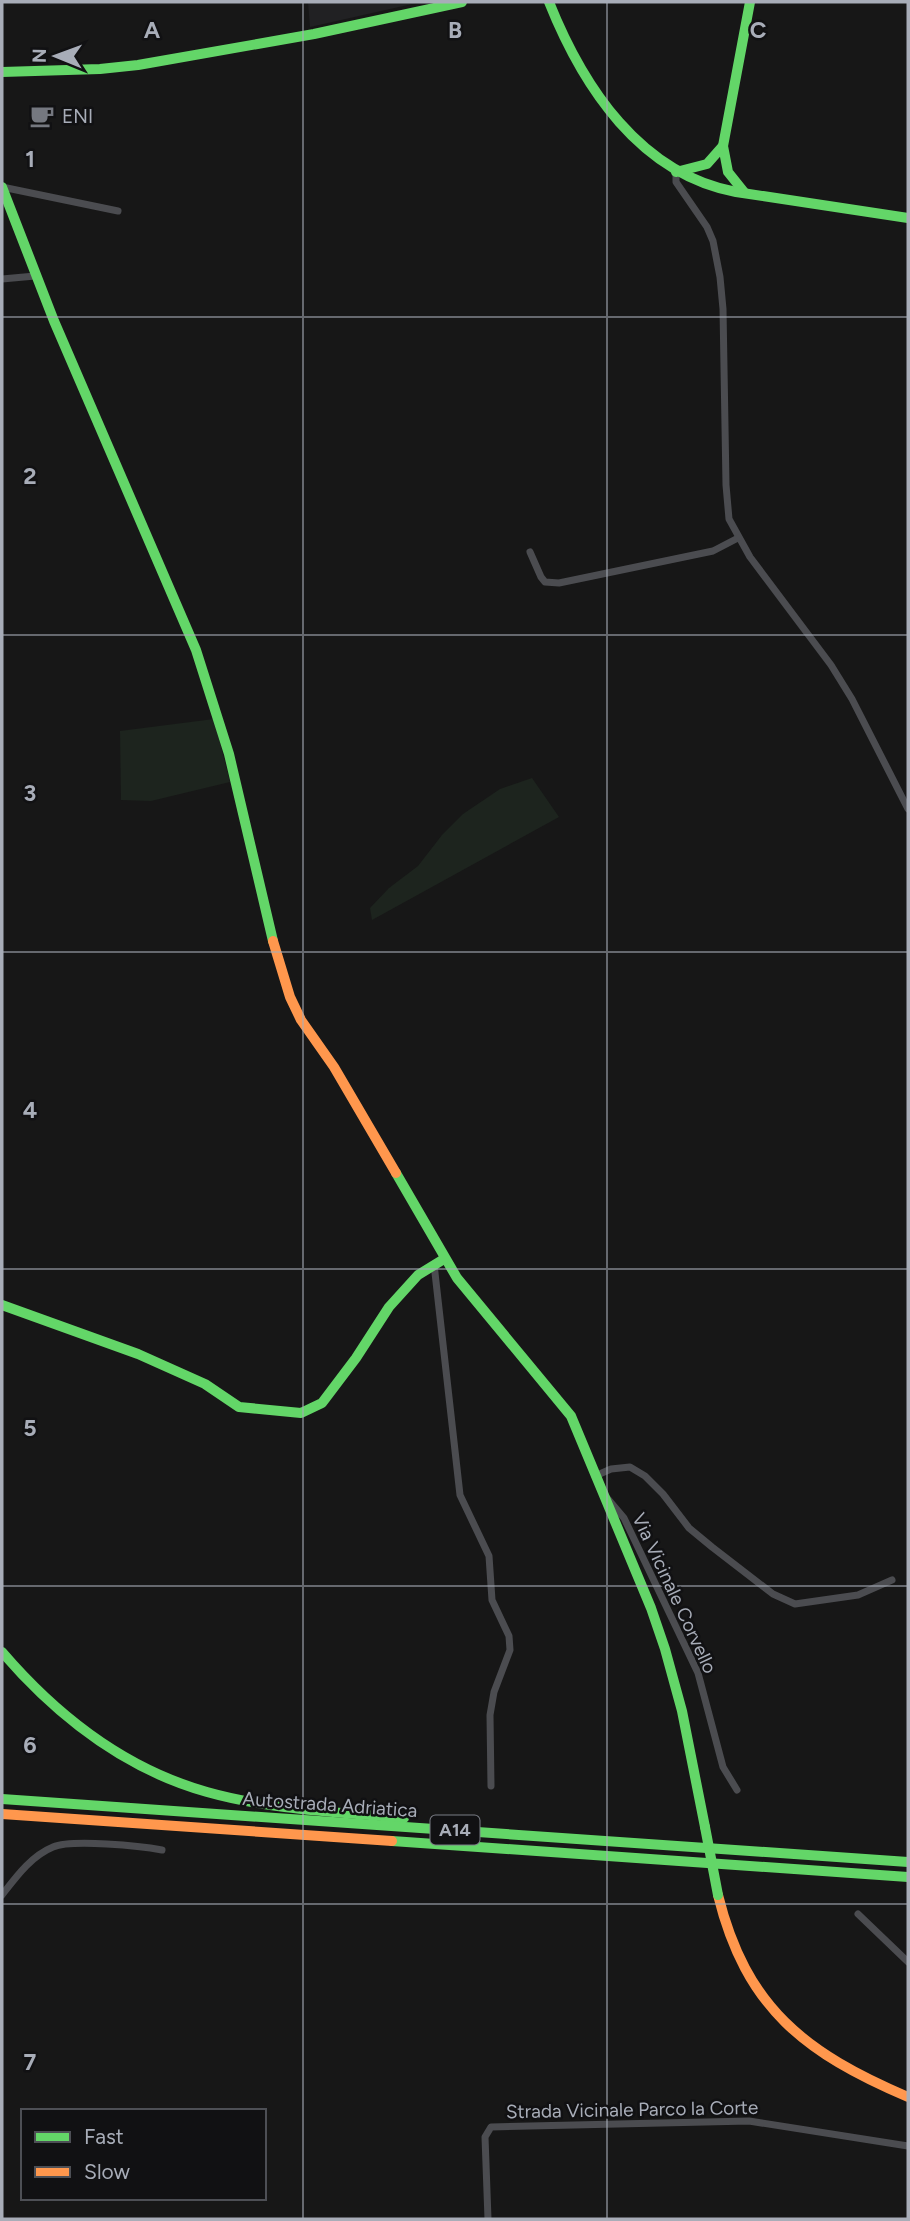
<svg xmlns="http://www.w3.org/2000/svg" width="910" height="2221" viewBox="0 0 910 2221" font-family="Figtree,sans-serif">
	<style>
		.built { fill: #212123 }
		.green { fill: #1d241e }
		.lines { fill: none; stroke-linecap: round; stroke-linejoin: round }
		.street { stroke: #4b4c50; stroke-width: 7 }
		.fast { stroke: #63d668; stroke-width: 10 }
		.slow { stroke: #ff974d; stroke-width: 10 }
		.fast-bridge { stroke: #63d668; stroke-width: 10 }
		.grid { fill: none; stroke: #a8adb8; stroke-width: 2; stroke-opacity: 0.55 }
		.labels { text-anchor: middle; stroke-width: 5; stroke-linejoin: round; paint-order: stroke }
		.shield { fill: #111113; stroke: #7b7e86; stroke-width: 2 }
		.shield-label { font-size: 18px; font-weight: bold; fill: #a8adb8 }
		.poi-label { font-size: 19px; fill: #a8adb8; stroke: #111113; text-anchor: start }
		.street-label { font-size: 19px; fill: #a8adb8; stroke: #111113 }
		.grid-label { font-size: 23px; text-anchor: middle; font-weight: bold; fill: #a8adb8; stroke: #111113; stroke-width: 5; stroke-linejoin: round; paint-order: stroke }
	</style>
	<rect width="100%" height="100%" fill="#171717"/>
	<polygon class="built" points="308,2 421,2 310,27"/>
	<g class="green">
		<polygon points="214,719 230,782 151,801 121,800 120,731"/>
		<polygon points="532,778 559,817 372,920 370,908 389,888 418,866 442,835 463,814 500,789"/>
	</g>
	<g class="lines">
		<g class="street">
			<polyline points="676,172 676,182 707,227 713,241 720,277 723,309 726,485 729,519 750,557 831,665 852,699 908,809"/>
			<polyline points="2,187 118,211"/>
			<polyline points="2,279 35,276"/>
			<polyline points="530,552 541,577 545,582 559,583 713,551 738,538"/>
			<polyline points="434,1264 460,1495 489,1556 492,1600 509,1636 510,1650 494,1692 490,1715 491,1786"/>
			<polyline points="595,1476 611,1469 630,1467 645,1476 663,1494 689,1528 712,1547 773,1594 795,1604 858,1595 892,1580"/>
			<polyline points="608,1499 624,1518 698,1673 723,1767 737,1790"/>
			<path d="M2,1895C16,1877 31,1856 53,1847C72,1839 141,1846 162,1850"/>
			<polyline points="858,1914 908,1962"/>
			<polyline points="488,2219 485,2137 491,2127 749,2121 908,2146"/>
		</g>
		<g class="fast">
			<path d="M549,2C583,87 640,174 736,192L908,218"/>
			<polyline points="2,72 100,69 138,65 314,34 462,2"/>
			<polyline points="676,172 707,164 722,147"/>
			<polyline points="2,187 54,321 196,650 229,754 273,941"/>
			<polyline points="744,192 728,172 723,146 750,2"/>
			<polyline points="396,1173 457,1278 571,1416 651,1608 665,1649 682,1711 705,1827"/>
			<polyline points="2,1305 138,1354 205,1384 239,1407 301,1413 322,1403 356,1358 389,1307 418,1275 444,1259"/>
			<path d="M2,1652C57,1716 125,1769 207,1792C271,1810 339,1812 404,1818"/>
			<polyline points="2,1799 908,1862"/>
			<polyline points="392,1841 908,1877"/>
		</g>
		<g class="slow">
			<polyline points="273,941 290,997 301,1020 334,1067 396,1173"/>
			<polyline points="2,1814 392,1841"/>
			<path d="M718,1895C746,2008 805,2053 908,2097"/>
		</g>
		<polyline class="fast-bridge" points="705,1827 718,1895"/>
	</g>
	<path class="grid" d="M303,2V2219M607,2V2219M2,317H908M2,635H908M2,952H908M2,1269H908M2,1586H908M2,1904H908"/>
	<defs>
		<g id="cafe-bare" transform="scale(1.89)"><path d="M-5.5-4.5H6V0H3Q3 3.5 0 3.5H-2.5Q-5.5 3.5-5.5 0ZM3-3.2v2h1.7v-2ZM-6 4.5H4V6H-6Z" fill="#757880" stroke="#111113" stroke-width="2.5" paint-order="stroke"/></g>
	</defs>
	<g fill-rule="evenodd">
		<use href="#cafe-bare" x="42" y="116"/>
	</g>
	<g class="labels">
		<rect class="shield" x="430.5" y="1815.5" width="49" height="29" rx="5"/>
		<g class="shield-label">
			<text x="455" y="1836">A14</text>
		</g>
		<g class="poi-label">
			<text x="62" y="123">ENI</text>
		</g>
		<g class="street-label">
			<text transform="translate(675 1593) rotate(65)" y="7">Via Vicinale Corvello</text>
			<text transform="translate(330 1804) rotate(4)" y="7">Autostrada Adriatica</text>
			<text transform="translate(632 2109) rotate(-1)" y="7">Strada Vicinale Parco la Corte</text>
		</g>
	</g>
	<g class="grid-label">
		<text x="152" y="38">A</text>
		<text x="455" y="38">B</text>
		<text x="758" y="38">C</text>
		<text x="30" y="167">1</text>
		<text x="30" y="484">2</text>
		<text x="30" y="801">3</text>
		<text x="30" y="1118">4</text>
		<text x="30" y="1436">5</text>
		<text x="30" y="1753">6</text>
		<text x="30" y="2070">7</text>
	</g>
	<rect width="910" height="2221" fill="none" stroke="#a8adb8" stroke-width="7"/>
	<rect x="21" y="2109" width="245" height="91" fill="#111113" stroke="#4d4f55" stroke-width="2"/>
	<rect x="35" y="2132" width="35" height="10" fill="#63d668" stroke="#4d4f55" stroke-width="2"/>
	<text x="84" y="2144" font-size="21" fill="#a8adb8">Fast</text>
	<rect x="35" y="2167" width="35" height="10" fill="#ff974d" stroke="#4d4f55" stroke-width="2"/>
	<text x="84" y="2179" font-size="21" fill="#a8adb8">Slow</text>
	<g transform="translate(56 56) rotate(271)" stroke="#111113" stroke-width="5" paint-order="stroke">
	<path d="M0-5L12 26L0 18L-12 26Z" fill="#a8adb8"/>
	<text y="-10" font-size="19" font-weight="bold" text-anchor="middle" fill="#a8adb8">N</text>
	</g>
</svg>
